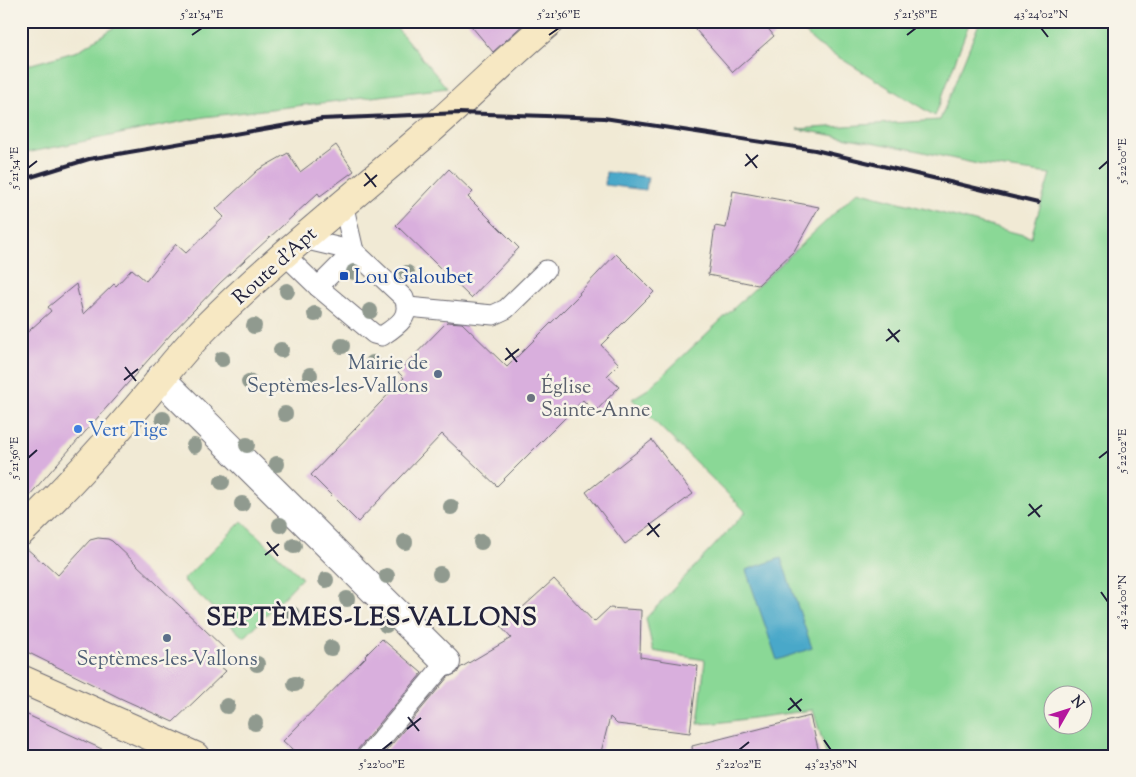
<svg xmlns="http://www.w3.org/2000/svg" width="1136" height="777" viewBox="0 0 1136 777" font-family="'Sorts Mill Goudy',serif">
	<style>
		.green { fill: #8ad896; stroke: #567d68; fill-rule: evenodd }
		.water { fill: #4aa8c9; stroke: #366582 }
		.building { fill: #d9afdd }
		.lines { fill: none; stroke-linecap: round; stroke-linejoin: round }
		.lane-casing { stroke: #6a6871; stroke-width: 21 }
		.street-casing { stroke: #6a6871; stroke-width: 30 }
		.secondary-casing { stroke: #6a6871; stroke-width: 30 }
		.lane { stroke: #fff; stroke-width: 19 }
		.street { stroke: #fff; stroke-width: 28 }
		.secondary { stroke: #f7e8c3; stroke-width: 28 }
		.rail { stroke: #22223b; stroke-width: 4 }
		.tree { fill: #909a8f }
		.ticks { fill: none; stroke: #22223b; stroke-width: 2 }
		.transit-dot { fill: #1a4fb4; stroke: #f7f3e8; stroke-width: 2 }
		.service-dot { fill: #5c6f8a; stroke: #f7f3e8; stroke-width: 2 }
		.worship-dot { fill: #6b7280; stroke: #f7f3e8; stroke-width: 2 }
		.shop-dot { fill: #3f7fe0; stroke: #f7f3e8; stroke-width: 2 }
		.labels { text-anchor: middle; stroke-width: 5; stroke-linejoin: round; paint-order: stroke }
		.street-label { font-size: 20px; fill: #22223b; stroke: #f7f3e8 }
		.transit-label { font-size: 20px; fill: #164399; stroke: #f7f3e8; text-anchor: start }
		.service-label { font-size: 20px; fill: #4e5e75; stroke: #f7f3e8; text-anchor: end }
		.worship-label { font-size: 20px; fill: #5b616d; stroke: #f7f3e8; text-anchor: start }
		.shop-label { font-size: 20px; fill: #366cbe; stroke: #f7f3e8; text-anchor: start }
		.district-label { font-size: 25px; font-weight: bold; letter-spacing: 1px; fill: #22223b; stroke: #f7f3e8 }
		.neatline { fill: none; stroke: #22223b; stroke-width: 2 }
		.ticks-label { font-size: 12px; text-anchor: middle; fill: #22223b }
	</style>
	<rect width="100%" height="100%" fill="#f7f3e8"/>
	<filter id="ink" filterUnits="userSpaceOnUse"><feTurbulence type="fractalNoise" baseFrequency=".02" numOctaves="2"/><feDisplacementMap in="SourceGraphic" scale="10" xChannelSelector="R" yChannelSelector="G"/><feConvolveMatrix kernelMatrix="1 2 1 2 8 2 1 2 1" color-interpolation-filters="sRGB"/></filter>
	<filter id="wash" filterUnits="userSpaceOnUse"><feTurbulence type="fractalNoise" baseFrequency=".0096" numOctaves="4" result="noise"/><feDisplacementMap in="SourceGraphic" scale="20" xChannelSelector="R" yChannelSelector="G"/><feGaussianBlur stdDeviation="1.12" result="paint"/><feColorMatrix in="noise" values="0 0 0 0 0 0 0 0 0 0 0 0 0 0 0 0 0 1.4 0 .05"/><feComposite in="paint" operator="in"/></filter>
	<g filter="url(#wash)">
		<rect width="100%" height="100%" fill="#f1ead5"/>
		<g class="green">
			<polygon points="124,21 391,21 447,88 204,117 21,154 21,67 78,51"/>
			<polygon points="792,21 970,21 935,116 817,44"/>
			<path d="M980,21H1115V756H827L813,710L716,723L698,724L705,660L653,651L646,618L746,512L632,399L648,389L858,191L1031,237L1050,174L982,165L910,149L797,129L940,120ZM1054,694H1084V724H1054Z"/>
			<polygon points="242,521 302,578 244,638 183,580"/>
		</g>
		<g class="water">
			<polygon points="606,172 648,177 646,190 605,185"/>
			<polygon points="781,558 812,648 777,660 746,570"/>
		</g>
		<g id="blocks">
			<g class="building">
				<polygon points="467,21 527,21 493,52"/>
				<polygon points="688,21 762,21 774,36 733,72"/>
				<polygon points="336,145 354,171 320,196 318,193 220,283 171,334 21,505 21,338 51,311 48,307 76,284 83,314 114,284 116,286 132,269 146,281 176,244 186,253 224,217 216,209 258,170 288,153 300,172"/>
				<polygon points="449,169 473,192 468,197 519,248 471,298 396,225"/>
				<polygon points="733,191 819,207 794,251 758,285 708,275 715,226 726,228"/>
				<polygon points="616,254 654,292 601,345 619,364 607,376 619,387 595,412 583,400 497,486 442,434 358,522 311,475 404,378 398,372 447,322 462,323 507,367 580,294 579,293"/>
				<polygon points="652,440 693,494 625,544 586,492"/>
				<polygon points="98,538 108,539 112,541 226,650 215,662 226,671 173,722 120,698 21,649 21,547 25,547 42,562 43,561 58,575 90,540"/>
				<polygon points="554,579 594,622 609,608 641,610 640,657 698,666 690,733 617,724 610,717 600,756 382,756 448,677 457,673 460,668 511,638 501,627"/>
				<polygon points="382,639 422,673 358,749 356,756 300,756 283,741 366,657 365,656"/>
				<polygon points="21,712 117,756 21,756"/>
				<polygon points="810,716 820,756 693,756 692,746"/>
			</g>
		</g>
	</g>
	<g filter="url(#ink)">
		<use href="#blocks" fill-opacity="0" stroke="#6a6871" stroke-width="1"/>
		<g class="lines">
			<g class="lane-casing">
				<g id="lane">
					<polyline points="343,203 354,251"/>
					<path d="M285,255L318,287L374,334L382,336C397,326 412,317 404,298L354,251L303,239"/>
					<polyline points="318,287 354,251"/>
					<polyline points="408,307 493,315 506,309 546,270"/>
					<polyline points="367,756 446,662"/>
				</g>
			</g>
			<g class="street-casing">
				<polyline id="street" points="160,378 446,662"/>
			</g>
			<g class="secondary-casing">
				<g id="secondary">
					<path d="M21,532C60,494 97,455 132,413C157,385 179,354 206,327C273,260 347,202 419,140C464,102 505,59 551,21"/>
					<polyline points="21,679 195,756"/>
				</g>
			</g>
			<use href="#lane" class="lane"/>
			<use href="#street" class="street"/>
			<use href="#secondary" class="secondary"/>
			<polyline class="rail" points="21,180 89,159 322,119 459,113 604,118 815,150 1038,203"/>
		</g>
		<g class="tree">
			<circle cx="354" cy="272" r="8"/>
			<circle cx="407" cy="273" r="8"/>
			<circle cx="287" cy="291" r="8"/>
			<circle cx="370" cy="311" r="8"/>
			<circle cx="315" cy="314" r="8"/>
			<circle cx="254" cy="326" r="8"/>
			<circle cx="342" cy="346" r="8"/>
			<circle cx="281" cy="350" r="8"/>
			<circle cx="222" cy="359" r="8"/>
			<circle cx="373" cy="363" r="8"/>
			<circle cx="310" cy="375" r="8"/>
			<circle cx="249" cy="382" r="8"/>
			<circle cx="285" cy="414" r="8"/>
			<circle cx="163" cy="419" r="8"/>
			<circle cx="247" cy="445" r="8"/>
			<circle cx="194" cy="446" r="8"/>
			<circle cx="277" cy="464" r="8"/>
			<circle cx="222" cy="482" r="8"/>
			<circle cx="242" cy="504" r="8"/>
			<circle cx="451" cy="507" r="8"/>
			<circle cx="280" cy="525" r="8"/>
			<circle cx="405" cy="542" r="8"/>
			<circle cx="481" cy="542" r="8"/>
			<circle cx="294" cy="546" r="8"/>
			<circle cx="440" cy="574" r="8"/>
			<circle cx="387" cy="576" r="8"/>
			<circle cx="326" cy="580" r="8"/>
			<circle cx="347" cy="599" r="8"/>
			<circle cx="292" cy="614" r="8"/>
			<circle cx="386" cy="625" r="8"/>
			<circle cx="331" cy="648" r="8"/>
			<circle cx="257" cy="664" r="8"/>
			<circle cx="295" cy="684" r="8"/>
			<circle cx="227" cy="706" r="8"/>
			<circle cx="255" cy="723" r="8"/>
		</g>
	</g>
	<path class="ticks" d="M1041,28L1048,37M192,35L202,28M549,35L559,28M907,35L916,28M746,154L757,168M745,166L758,155M28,168L37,161M1099,169L1108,161M365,173L376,187M364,186L377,175M888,329L899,342M886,341L900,330M506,348L517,362M505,360L519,349M125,367L136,381M124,380L138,369M28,458L37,450M1099,458L1108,451M1029,504L1040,517M1028,516L1042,505M648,523L659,537M647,535L660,524M267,542L278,556M265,555L279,544M1101,592L1108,602M790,698L801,711M788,710L802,699M408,717L419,731M407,729L421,718M824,740L831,750M382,750L392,742M739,750L749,742"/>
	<rect class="transit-dot" x="339" y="271" width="10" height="10" rx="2.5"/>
	<g class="service-dot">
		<circle cx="438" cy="374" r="5"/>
		<circle cx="167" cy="638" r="5"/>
	</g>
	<circle class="worship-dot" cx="531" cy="398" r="5"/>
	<circle class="shop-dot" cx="78" cy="429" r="5"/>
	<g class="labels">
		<g class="street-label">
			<text transform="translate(274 265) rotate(-42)" y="7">Route d'Apt</text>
		</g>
		<g class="transit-label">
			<text x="354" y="283">Lou Galoubet</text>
		</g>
		<g class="service-label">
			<text x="428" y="369">Mairie de<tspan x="428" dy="23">Septèmes-les-Vallons</tspan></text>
			<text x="167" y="665" text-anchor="middle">Septèmes-les-Vallons</text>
		</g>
		<g class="worship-label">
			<text x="541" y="393">Église<tspan x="541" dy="23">Sainte-Anne</tspan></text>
		</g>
		<g class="shop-label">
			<text x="88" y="436">Vert Tige</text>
		</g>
		<g class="district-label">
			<text x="372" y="625">SEPTÈMES-LES-VALLONS</text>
		</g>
	</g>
	<rect width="1136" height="777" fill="none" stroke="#f7f3e8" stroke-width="55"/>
	<g transform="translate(1068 710) rotate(51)"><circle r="24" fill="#f7f3e8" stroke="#a29fa3"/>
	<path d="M0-4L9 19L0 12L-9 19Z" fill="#b5179e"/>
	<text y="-8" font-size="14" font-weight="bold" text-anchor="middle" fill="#22223b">N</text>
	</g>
	<rect x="28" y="28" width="1080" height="722" class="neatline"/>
	<g class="ticks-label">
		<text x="202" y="18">5°21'54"E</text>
		<text x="559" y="18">5°21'56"E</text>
		<text x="916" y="18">5°21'58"E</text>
		<text x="1041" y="18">43°24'02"N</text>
		<text transform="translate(1122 161) rotate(-90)" y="4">5°22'00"E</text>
		<text transform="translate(14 168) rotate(-90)" y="4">5°21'54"E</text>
		<text transform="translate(1122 451) rotate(-90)" y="4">5°22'02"E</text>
		<text transform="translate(14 458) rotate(-90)" y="4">5°21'56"E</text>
		<text transform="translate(1122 602) rotate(-90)" y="4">43°24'00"N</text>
		<text x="382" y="768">5°22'00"E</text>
		<text x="739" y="768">5°22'02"E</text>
		<text x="831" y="768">43°23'58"N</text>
	</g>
</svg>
